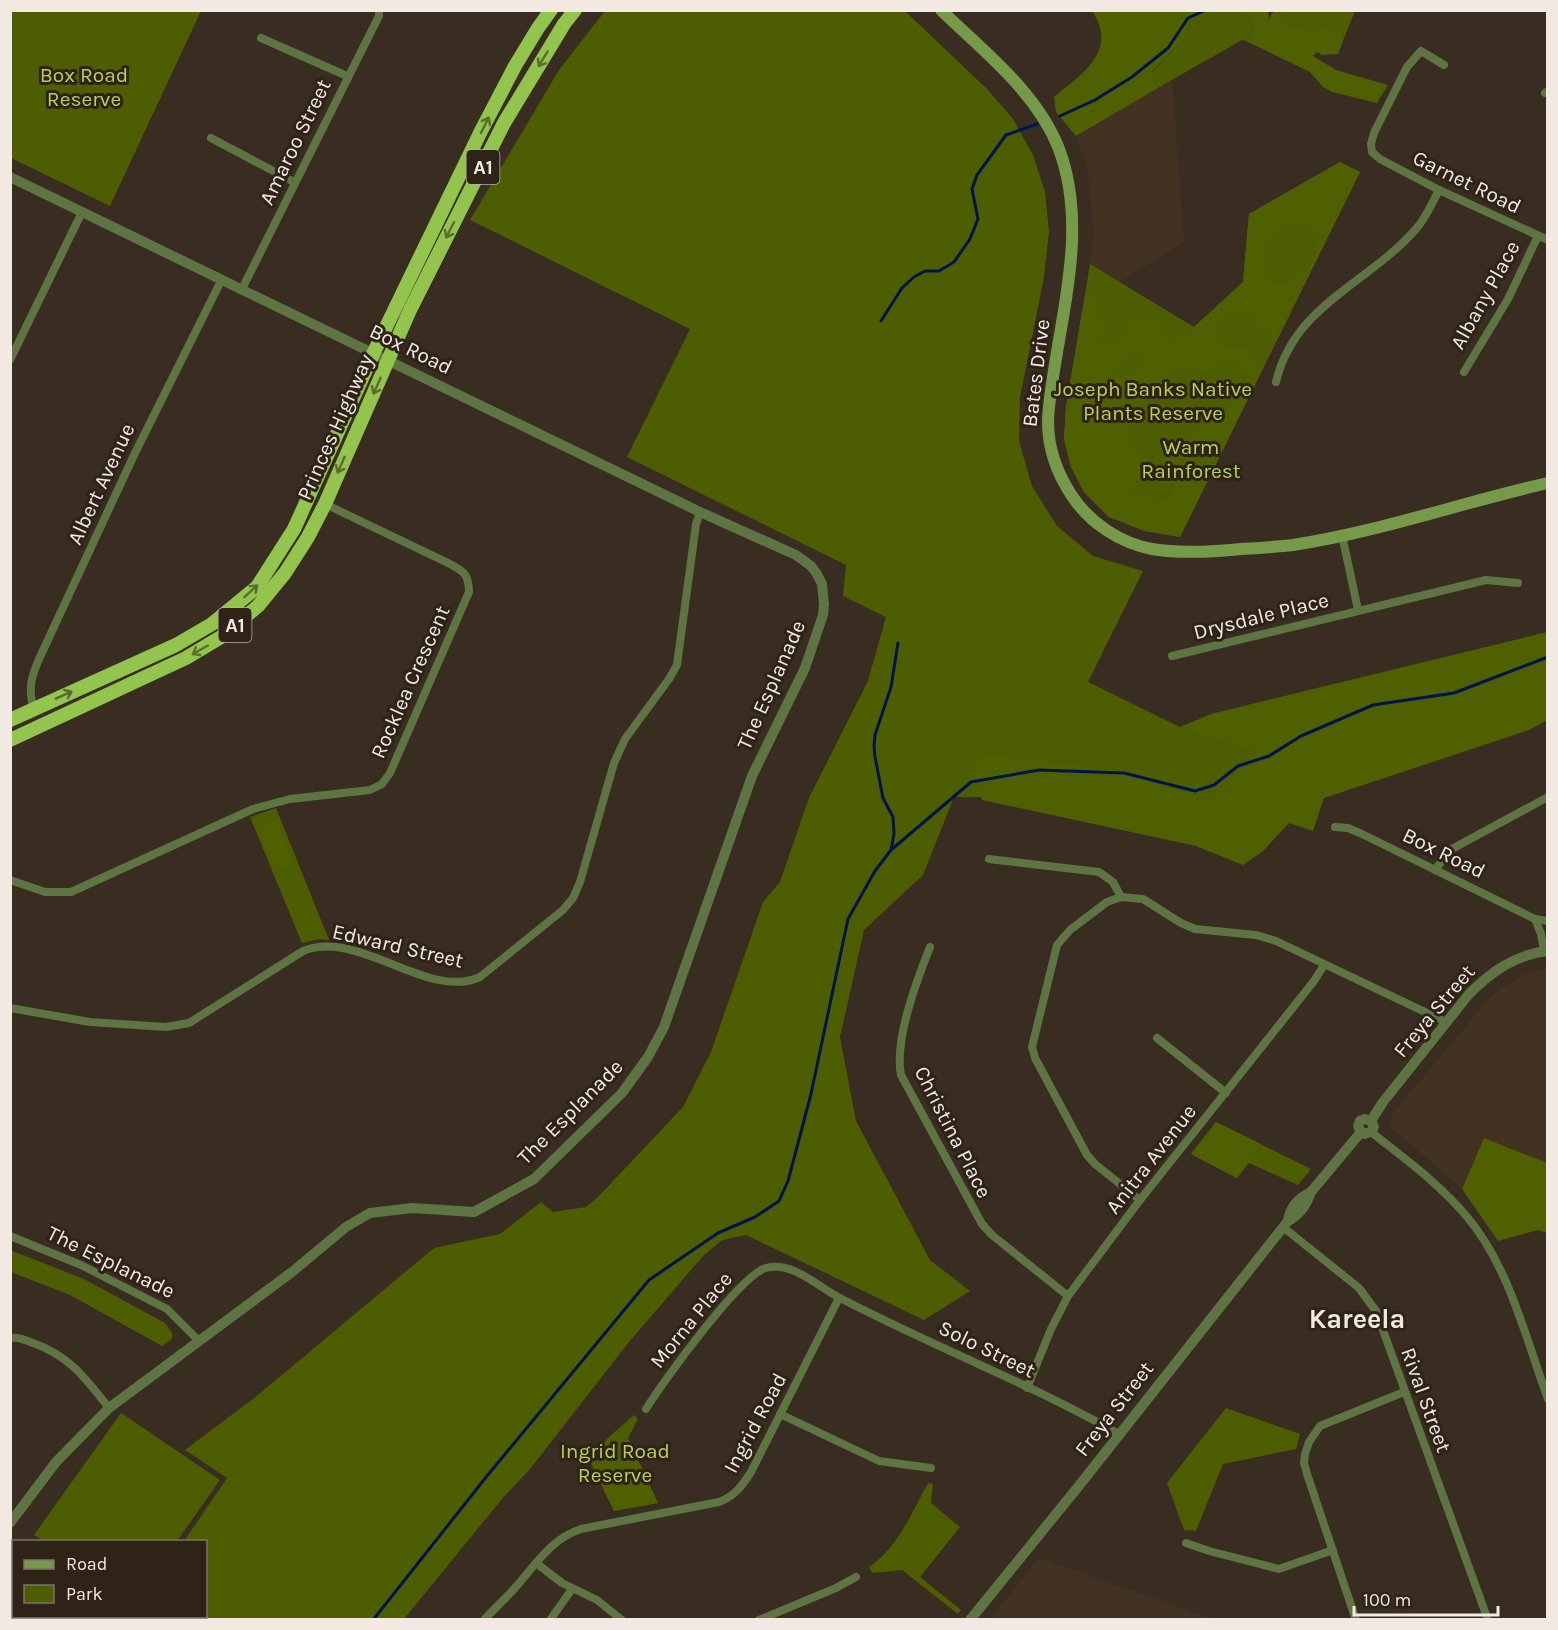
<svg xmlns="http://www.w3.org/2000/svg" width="1558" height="1630" font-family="Karla,sans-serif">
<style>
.built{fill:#433221}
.green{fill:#4d5d02}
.forest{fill:#4f6002;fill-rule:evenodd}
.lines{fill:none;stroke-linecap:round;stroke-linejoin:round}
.stream{stroke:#00144d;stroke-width:3}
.minor{stroke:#5e7443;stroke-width:8}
.tertiary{stroke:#5e7443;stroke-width:10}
.secondary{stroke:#779a4a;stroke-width:12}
.trunk{stroke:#93c44e;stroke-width:14}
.oneway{stroke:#5c6b30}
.labels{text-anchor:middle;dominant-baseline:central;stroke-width:6;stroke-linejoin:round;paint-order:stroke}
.shield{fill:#2f2317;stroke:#b8aea5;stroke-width:1.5}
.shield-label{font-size:20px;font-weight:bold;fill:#f2eae2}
.park-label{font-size:21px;fill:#b5cf62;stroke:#2f2317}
.street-label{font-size:21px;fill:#f2eae2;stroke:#2f2317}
.district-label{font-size:27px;font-weight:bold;fill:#f2eae2;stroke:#2f2317}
</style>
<rect width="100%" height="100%" fill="#392d21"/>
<g class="built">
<path d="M1172 80 1184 242 1119 282 1090 264 1094 231 1088 171 1076 136Z"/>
<path d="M1547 969V1163L1484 1138 1462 1189 1392 1128 1390 1120 1392 1114 1493 994 1524 975Z"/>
<path d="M1039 1558 1207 1617 1216 1619H990Z"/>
</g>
<g class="green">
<path d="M1220 10 1245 11 1253 20 1252 33 1246 41 1242 40 1163 85 1151 73 1185 38 1190 23 1203 12Z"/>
<path d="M10 11H201L110 206 11 158Z"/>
<path d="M605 11H905L987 89 1013 119 1033 155 1045 192 1049 231 1044 277 1020 397 1019 441 1032 486 1057 526 1093 556 1143 571 1088 682 1180 727 1334 753 1268 845 1132 797H954L923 875 864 930 840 1037 856 1121 930 1260 970 1291 924 1320 746 1235 722 1240 703 1256 629 1342 530 1469 502 1499 404 1619 11 1620V1587L13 1574 14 1616H206V1542L184 1541 227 1478 185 1450 253 1399 434 1248 500 1234 541 1202 553 1212 586 1207 597 1198 683 1107 711 1052 763 902 780 882 809 798 868 681 886 617 843 596 846 565 627 457 690 329 470 220 559 70Z"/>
<path d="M1278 11H1355L1342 43 1341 24 1310 30 1296 25 1287 26Z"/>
<path d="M1340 162 1360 172 1180 537 1145 531 1109 517 1084 492 1071 467 1064 439 1066 407 1090 264 1194 327 1243 282 1249 214Z"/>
<path d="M276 808 329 940 319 939 302 943 250 817Z"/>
<path d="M1216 1122 1311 1169 1298 1185 1249 1163 1237 1178 1191 1154Z"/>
<path d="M10 1250 84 1279 165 1323 172 1333V1339L162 1346 70 1295 11 1272Z"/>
<path d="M1226 1408 1300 1434 1296 1449 1223 1464 1196 1531 1184 1530 1167 1483Z"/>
<path d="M121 1413 220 1480 177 1541H44L34 1535Z"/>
<path d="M634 1415 638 1419 628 1438 658 1503 614 1511 589 1459 609 1437Z"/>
<path d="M928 1483 933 1484 931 1503 960 1527 920 1577 961 1610 958 1614 902 1570 872 1573 869 1567C897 1549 912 1512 928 1483Z"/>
</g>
<g class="forest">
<path d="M1092 11H1220L1203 12 1190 23 1185 38 1151 72 1163 85 1076 136 1056 112 1054 97C1082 74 1119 51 1092 11Z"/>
<path d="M1245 11H1268L1269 19 1272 13 1278 11 1287 26 1296 25 1310 30 1342 23V43L1338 54 1322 55 1317 52 1313 56 1336 70 1388 85 1377 103 1332 92 1323 87 1310 72 1246 41 1252 33 1253 20Z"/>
<path d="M1340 162 1360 172 1277 340 1267 336 1270 331 1264 328 1262 331 1254 327V319L1245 312H1234C1223 322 1203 338 1229 347 1239 350 1242 346 1252 352L1250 356 1265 364 1180 537 1145 531 1109 517 1084 492 1071 467 1064 439 1066 407 1085 295 1117 300 1115 304 1107 303 1098 309 1099 314 1106 327 1104 334 1098 341 1102 340 1113 343 1122 333 1124 322 1132 317 1145 323 1150 318 1155 316 1159 321 1160 332 1169 339C1179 334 1187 338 1195 329L1194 327 1243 282 1249 214ZM1299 223 1310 228 1317 240C1313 261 1301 277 1280 284 1277 283 1273 283 1270 281 1256 271 1271 230 1284 225 1288 223 1294 223 1299 223ZM1129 353 1139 354 1145 362 1119 379 1118 372ZM1221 359H1230L1247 374C1247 404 1209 420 1187 435 1178 434 1171 440 1163 440L1165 447 1161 458 1175 480C1173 488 1173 496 1164 499L1133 493 1139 478 1151 477 1153 471C1148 457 1135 453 1128 440L1129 432 1137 423 1129 422 1125 417C1126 405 1130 399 1143 403L1150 393 1159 388 1174 372 1187 367C1208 375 1206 373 1221 359Z"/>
<path d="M1547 632V720L1529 730 1324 798 1313 831 1289 823 1263 851 1243 865 1196 846 982 800 975 753 1130 772 1212 802 1258 752 1180 727 1211 714Z"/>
<path d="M270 821C274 822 276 822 278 825 282 830 292 858 290 863 288 868 286 867 282 868 268 861 264 844 259 830L263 823Z"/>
<path d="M1216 1122 1261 1144 1237 1178 1191 1154Z"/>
<path d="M1484 1138 1547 1163V1233L1538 1230 1498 1241 1462 1189Z"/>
<path d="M636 1456 658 1503 614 1511 593 1467C602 1465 606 1458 615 1457L621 1461Z"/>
</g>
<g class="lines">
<g class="stream">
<path d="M1060 116 1095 100 1132 77 1168 48 1188 18 1206 10"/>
<path d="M881 321 902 288 914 277 925 271H939L954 262 970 239 978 219 972 189 977 175 1006 135 1037 124"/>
<path d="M891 850 894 834 893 817 883 798 875 757 874 746 875 735 891 687 898 643"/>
<path d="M373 1620 487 1476 649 1280 718 1233 755 1217 779 1201 788 1181 811 1094 848 919 875 871 891 850 971 782 1039 770 1124 773 1195 791 1214 785 1238 766 1269 756 1301 736 1373 705 1454 693 1548 657"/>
</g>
<g class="minor">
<path d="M261 38 347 76"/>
<path d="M1444 65 1421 51 1407 67 1374 133 1371 144 1372 152 1380 159 1439 190 1548 240"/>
<path d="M1545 93 1548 91"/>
<path d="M211 138 294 182"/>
<path d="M242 289 379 16V10"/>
<path d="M10 360 82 212"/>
<path d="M1464 372 1508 299 1538 236"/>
<path d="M1276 382C1294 305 1368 284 1416 229 1426 218 1432 203 1439 190"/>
<path d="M1342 535 1358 610"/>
<path d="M1172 656 1486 580 1518 583"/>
<path d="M33 709C29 688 30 680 39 659L135 453 222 279"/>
<path d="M1335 827 1348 828 1362 834 1535 919 1548 921"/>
<path d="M989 859 1099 872 1113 882 1121 897"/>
<path d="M1435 870 1450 850 1548 797"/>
<path d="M10 880 45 892H71L253 809 290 799 370 790 382 784 390 773 469 592C469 573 462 570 446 562L325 504"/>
<path d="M1535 919 1541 934 1544 951"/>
<path d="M930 947C917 980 894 1040 901 1075L982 1224 992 1235 1068 1296"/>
<path d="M10 1008 90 1022 166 1027 189 1023 303 951C358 928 428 1001 480 977L563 910 573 898 580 882 614 763 625 739 669 679 677 665 696 524 700 512"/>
<path d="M1157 1038 1226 1093"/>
<path d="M1371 1132C1405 1159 1440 1184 1468 1218 1509 1267 1526 1339 1548 1399"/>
<path d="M1140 1200 1095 1164 1087 1155 1035 1058 1032 1047 1057 945 1070 930 1107 902 1121 897 1143 899 1181 923 1195 929 1256 935 1276 941 1446 1022"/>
<path d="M1283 1227 1359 1288 1376 1311 1488 1620"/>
<path d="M10 1236 81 1265 167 1309 199 1341"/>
<path d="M10 1338C19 1337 26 1340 33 1343 70 1356 86 1379 109 1408"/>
<path d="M1027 1388 1051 1329 1068 1296 1140 1200 1314 981 1324 965"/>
<path d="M646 1409C662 1383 740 1275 766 1268 793 1261 818 1287 840 1298 932 1346 1029 1383 1119 1434"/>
<path d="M780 1414 879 1461 931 1468"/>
<path d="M1186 1543 1209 1551 1279 1569 1333 1550"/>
<path d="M536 1563 562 1583 597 1600 622 1620"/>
<path d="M484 1620C494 1609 505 1599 514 1589 535 1566 550 1539 581 1529L719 1502C735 1496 742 1486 751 1472L839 1298"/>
<path d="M550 1620 572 1589"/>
<path d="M759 1620 836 1588 856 1577"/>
<path d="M1356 1620 1307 1474 1304 1463 1305 1454 1309 1442 1320 1426 1404 1392"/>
</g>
<g class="tertiary">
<path d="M10 177 700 512 796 555 811 566 817 574 822 584 824 604 823 615 805 668 752 776 664 1027 648 1057 622 1093 534 1179 474 1212 412 1208 370 1213 346 1227 292 1272 109 1408 56 1462 10 1523"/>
<path d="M1371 1121 1383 1102 1469 994C1491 972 1516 954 1548 951"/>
<path d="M1361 1132 1365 1134 1372 1131 1374 1127 1371 1121"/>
<path d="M1361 1132 1358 1126 1360 1121 1365 1119 1371 1121"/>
<path d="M1288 1221C1290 1207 1298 1198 1311 1192"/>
<path d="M970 1620 1078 1487 1288 1221C1300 1215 1307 1204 1311 1192L1361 1132"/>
</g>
<path class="secondary" d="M941 10C983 51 1037 92 1059 149 1090 232 1058 321 1049 407 1045 439 1054 469 1072 496 1090 523 1120 543 1152 549 1182 554 1212 552 1241 549 1258 548 1276 547 1293 545 1379 532 1463 502 1548 483"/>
<g class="trunk">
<path d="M10 720 176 645 212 624 257 587 294 529 374 352 481 131 515 66 538 28 551 10"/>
<path d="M10 740 186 658 221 637 258 606 285 573 308 537 325 504 410 310 504 123 564 24 575 10"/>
</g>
</g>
<defs><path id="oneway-shaft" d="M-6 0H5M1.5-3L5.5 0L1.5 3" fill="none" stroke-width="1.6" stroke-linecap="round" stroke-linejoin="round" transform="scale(1.5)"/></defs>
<g class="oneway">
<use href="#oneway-shaft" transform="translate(543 59) rotate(121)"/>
<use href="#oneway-shaft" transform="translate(485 125) rotate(-63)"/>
<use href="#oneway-shaft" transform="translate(450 230) rotate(117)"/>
<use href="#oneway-shaft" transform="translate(377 386) rotate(114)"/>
<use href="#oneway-shaft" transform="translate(341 465) rotate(114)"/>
<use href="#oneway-shaft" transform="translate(251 591) rotate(-42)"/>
<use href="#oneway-shaft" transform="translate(200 650) rotate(150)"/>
<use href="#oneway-shaft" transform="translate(64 695) rotate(-24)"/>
</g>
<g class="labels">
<g class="shield">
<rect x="466.5" y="150" width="33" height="34" rx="4.5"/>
<rect x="218.5" y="608" width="33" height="34" rx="4.5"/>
</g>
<g class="shield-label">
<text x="483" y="167">A1</text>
<text x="235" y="625">A1</text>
</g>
<g class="park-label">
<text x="84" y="75">Box Road<tspan x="84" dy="24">Reserve</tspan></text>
<text x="1153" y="389">Joseph Banks Native<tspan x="1153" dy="24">Plants Reserve</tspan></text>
<text x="1191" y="447">Warm<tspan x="1191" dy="24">Rainforest</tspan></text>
<text x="615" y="1451">Ingrid Road<tspan x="615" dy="24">Reserve</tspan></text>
</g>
<g class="street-label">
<text transform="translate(295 142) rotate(-64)">Amaroo Street</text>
<text transform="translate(1467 182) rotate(26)">Garnet Road</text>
<text transform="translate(1485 295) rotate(-61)">Albany Place</text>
<text transform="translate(411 349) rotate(26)">Box Road</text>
<text transform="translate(1036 373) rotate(-83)">Bates Drive</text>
<text transform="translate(335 427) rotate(-66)">Princes Highway</text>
<text transform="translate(101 484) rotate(-65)">Albert Avenue</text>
<text transform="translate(1261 616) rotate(-14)">Drysdale Place</text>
<text transform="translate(410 682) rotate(-66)">Rocklea Crescent</text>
<text transform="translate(771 685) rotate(-66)">The Esplanade</text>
<text transform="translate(1444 853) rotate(26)">Box Road</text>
<text transform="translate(398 946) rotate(13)">Edward Street</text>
<text transform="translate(1434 1011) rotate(-50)">Freya Street</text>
<text transform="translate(570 1112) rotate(-45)">The Esplanade</text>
<text transform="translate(953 1132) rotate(63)">Christina Place</text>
<text transform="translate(1151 1159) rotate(-52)">Anitra Avenue</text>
<text transform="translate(111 1262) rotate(26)">The Esplanade</text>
<text transform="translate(691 1320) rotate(-51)">Morna Place</text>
<text transform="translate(987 1349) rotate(26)">Solo Street</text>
<text transform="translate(1426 1400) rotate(70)">Rival Street</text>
<text transform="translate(1114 1409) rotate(-52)">Freya Street</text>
<text transform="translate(755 1423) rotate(-62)">Ingrid Road</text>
</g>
<g class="district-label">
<text x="1357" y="1319">Kareela</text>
</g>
</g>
<rect width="1558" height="1630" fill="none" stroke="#f2eae2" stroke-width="24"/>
<rect x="12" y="1540" width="195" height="78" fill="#2f2317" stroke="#7d7368" stroke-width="1.5"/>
<rect x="24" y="1560" width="30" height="9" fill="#779a4a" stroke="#7d7368" stroke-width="1.5"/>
<text x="66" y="1570" font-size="18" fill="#f2eae2">Road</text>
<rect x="24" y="1585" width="30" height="18" fill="#4d5d02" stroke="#7d7368" stroke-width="1.5"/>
<text x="66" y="1600" font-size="18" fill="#f2eae2">Park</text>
<path d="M1354 1606v9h144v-9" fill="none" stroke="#f2eae2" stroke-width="3"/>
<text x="1363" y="1606" font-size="18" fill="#f2eae2" stroke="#2f2317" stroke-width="4.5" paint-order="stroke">100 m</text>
</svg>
